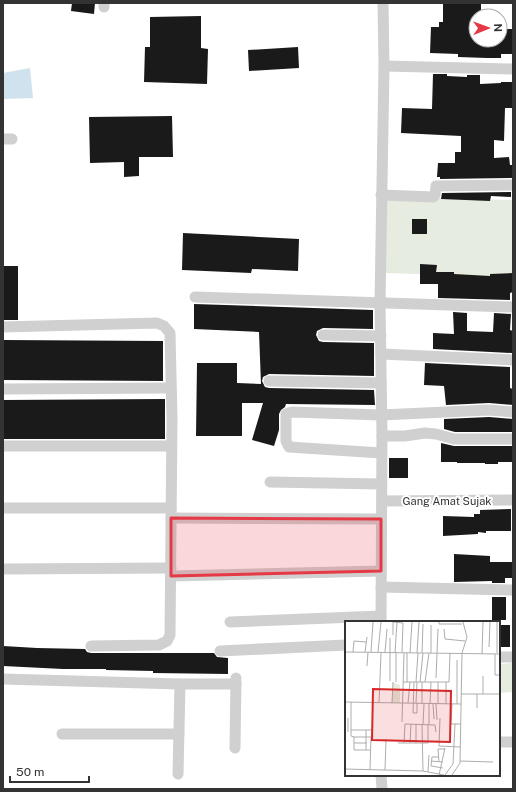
<svg xmlns="http://www.w3.org/2000/svg" width="516" height="792" font-family="'Public Sans',sans-serif">
<style>
.green{fill:#e6ecdf}
.water{fill:#cfe2ee}
.building{fill:#1a1a1a}
.lines{fill:none;stroke-linecap:round;stroke-linejoin:round}
.minor{stroke:#d0d0d0;stroke-width:11}
.marked{fill:#e63946;fill-opacity:0.2;stroke:#e63946;stroke-width:3;stroke-linejoin:round}
.labels{text-anchor:middle;dominant-baseline:central;stroke-width:4;stroke-linejoin:round;paint-order:stroke}
.street-label{font-size:11px;fill:#333;stroke:#fff}
.inset-road{fill:none;stroke:#adadad;stroke-width:1}
.view{fill:#d62828;fill-opacity:0.15;stroke:#d62828;stroke-width:2}
.inset-edge{fill:none;stroke:#333;stroke-width:2}
</style>
<rect width="100%" height="100%" fill="#fff"/>
<g class="green">
<path d="M387 197 513 200V277L385 273Z"/>
<path d="M513 663V692L499 693V664Z"/>
</g>
<path class="water" d="M30 68 33 98 3 99V73Z"/>
<g class="building">
<path d="M72 3H95L94 14 71 11Z"/>
<path d="M443 3H481V15H476V40H500V29H513V54H501V58H487L458 57V54L430 53 431 27H439V22H443Z"/>
<path d="M201 16V48L208 49 207 84 144 82 145 47H150V17Z"/>
<path d="M298 47 299 68 249 71 248 50Z"/>
<path d="M433 74H447V76L467 77V75H480V84L501 83V82H513V108H505L504 141 494 140V158L509 157 510 165H513V178L440 179V177H437L438 163H455V152H461V136L401 133 402 108 432 109Z"/>
<path d="M172 116 173 157H139V176L124 177V162L90 163 89 117Z"/>
<path d="M511 192V197L491 196 490 201 441 199 442 193Z"/>
<rect x="412" y="219" width="15" height="15"/>
<path d="M183 233 299 239 298 271 252 269 251 273 182 270Z"/>
<path d="M420 264 437 265 436 272H454V274L490 276V274L513 273V292L510 293V300L438 298V284H420Z"/>
<rect x="3" y="266" width="15" height="54"/>
<path d="M194 304 373 310V329L323 328 317 331 316 335 319 341 323 342 374 343V376L269 374 263 377 262 381 265 387 269 388 374 390 375 405 286 404 285 407 281 410 279 414V430L274 446 252 440 263 403H242V436H196L197 363H237V383L261 384 259 332 194 329Z"/>
<path d="M453 312 467 313V331L493 332 494 313 511 314 510 330 513 331 512 353 433 349V333L454 334Z"/>
<path d="M3 340 163 341V381L3 380Z"/>
<path d="M425 363 510 367V388L513 389V405L489 403 446 405 444 386 424 385Z"/>
<path d="M165 399V439H3V400Z"/>
<path d="M489 417 513 419V432H455L444 429V419Z"/>
<path d="M441 443 454 446H513V462H498V464H485V463H457V462H441Z"/>
<rect x="389" y="458" width="19" height="20"/>
<path d="M511 509V531H486V533L478 532V534L443 536V516L474 517V514H480V510Z"/>
<path d="M454 554 490 556V562H513V578H505V583H492V581L454 582Z"/>
<rect x="492" y="597" width="14" height="23"/>
<rect x="499" y="625" width="11" height="22"/>
<path d="M3 646 37 648 85 649 87 652 91 653H214L217 657 228 658V674L153 673V671L106 670V669H63L3 666Z"/>
</g>
<g class="lines">
<g class="minor">
<path d="M104 3V7"/>
<path d="M384 66 513 69"/>
<path d="M3 139H12"/>
<path d="M381 195 433 197 435 195 436 186 513 185"/>
<path d="M195 297 513 307"/>
<path d="M3 327 157 323 164 326 170 333 172 419 170 635 167 641 159 645 91 646"/>
<path d="M323 335 381 336"/>
<path d="M381 354 513 360"/>
<path d="M269 381 381 383"/>
<path d="M3 389 170 388"/>
<path d="M382 436H405L425 433 436 434 454 439H513"/>
<path d="M3 446H171"/>
<path d="M381 453 289 447 286 441V414L292 412 381 415 489 410 513 412"/>
<path d="M270 482 381 484"/>
<path d="M382 501 513 500"/>
<path d="M3 508H171"/>
<path d="M171 518 381 519"/>
<path d="M3 569 171 568"/>
<path d="M171 576 381 571"/>
<path d="M381 587 513 590"/>
<path d="M230 622 381 616"/>
<path d="M381 622 382 436 380 303 384 66 383 3"/>
<path d="M220 651 346 645"/>
<path d="M499 657H513"/>
<path d="M3 679 180 684H236"/>
<path d="M62 734H179"/>
<path d="M499 742H513"/>
<path d="M235 748 236 678"/>
<path d="M178 774 180 684"/>
<path d="M381 775 382 789"/>
</g>
</g>
<path class="marked" d="M171 518 381 519V571L171 576Z"/>
<g class="labels">
<g class="street-label">
<text x="447" y="501">Gang Amat Sujak</text>
</g>
</g>
<g transform="translate(345 621)">
<rect width="155" height="155" fill="#fff"/>
<path d="M48 61 55 64V82L47 81Z" fill="#e6ecdf"/>
<path class="inset-road" d="M48 1 58 2 57 32M94 1V3H117M152 1V32M86 4V32M99 8 100 18 120 20M48 14V1M144 26 145 1M0 31 155 33M8 31 9 20 21 21M20 31 22 16M26 31 28 1M33 31 36 1M40 31 42 8M50 32 52 1M62 32V61M65 32 67 1M72 32 74 1M77 32 78 3M137 33 138 1M150 33V54H155M22 45 23 31M138 55V73M91 57 93 8M45 60V17M51 61V31M58 61H104L105 32M69 61 68 92H72V82M71 61 73 32M75 61 78 32M80 61 84 32M93 61V83M101 61V83M116 73H155M132 73V87M0 81 116 83M0 81V94M6 81V115L9 116V129H25M34 82 36 32M47 82 48 61M63 82 65 61M71 82 72 61M77 83V61M84 83V103M85 83 86 61M88 83 89 98M91 83 92 99M107 83 106 103H116M112 83V39M3 97V111M95 97 94 125 115 126M57 101 59 32M77 103 78 150M78 103 79 83M6 109H28M9 116H26L25 149M9 122H22M53 122H83V103M59 122 60 103 90 104 91 111M65 122 66 103M71 122V103M21 129V109M94 136H87L86 145 98 147M86 140 98 141M115 140 148 141M94 141 93 128H100M0 148 78 150 99 154M40 149 41 118M83 151 84 134M94 154 100 127M100 154 108 143 110 103M107 154 115 142 117 32 122 16 118 1"/>
<path class="view" d="M28 68 106 70 105 121 27 119Z"/>
<rect width="155" height="155" class="inset-edge"/>
</g>
<rect width="516" height="792" fill="none" stroke="#333333" stroke-width="8"/>
<g transform="translate(488 28) rotate(89)"><circle r="19" fill="#ffffff" stroke="#adadad"/>
<path d="M0-3L7 15L0 10L-7 15Z" fill="#e63946"/>
<text y="-6" font-size="11" font-weight="bold" text-anchor="middle" fill="#333333">N</text>
</g>
<path d="M10 776v6h79v-6" fill="none" stroke="#333333" stroke-width="2"/>
<text x="16" y="776" font-size="12" fill="#333333" stroke="#ffffff" stroke-width="3" paint-order="stroke">50 m</text>
</svg>
